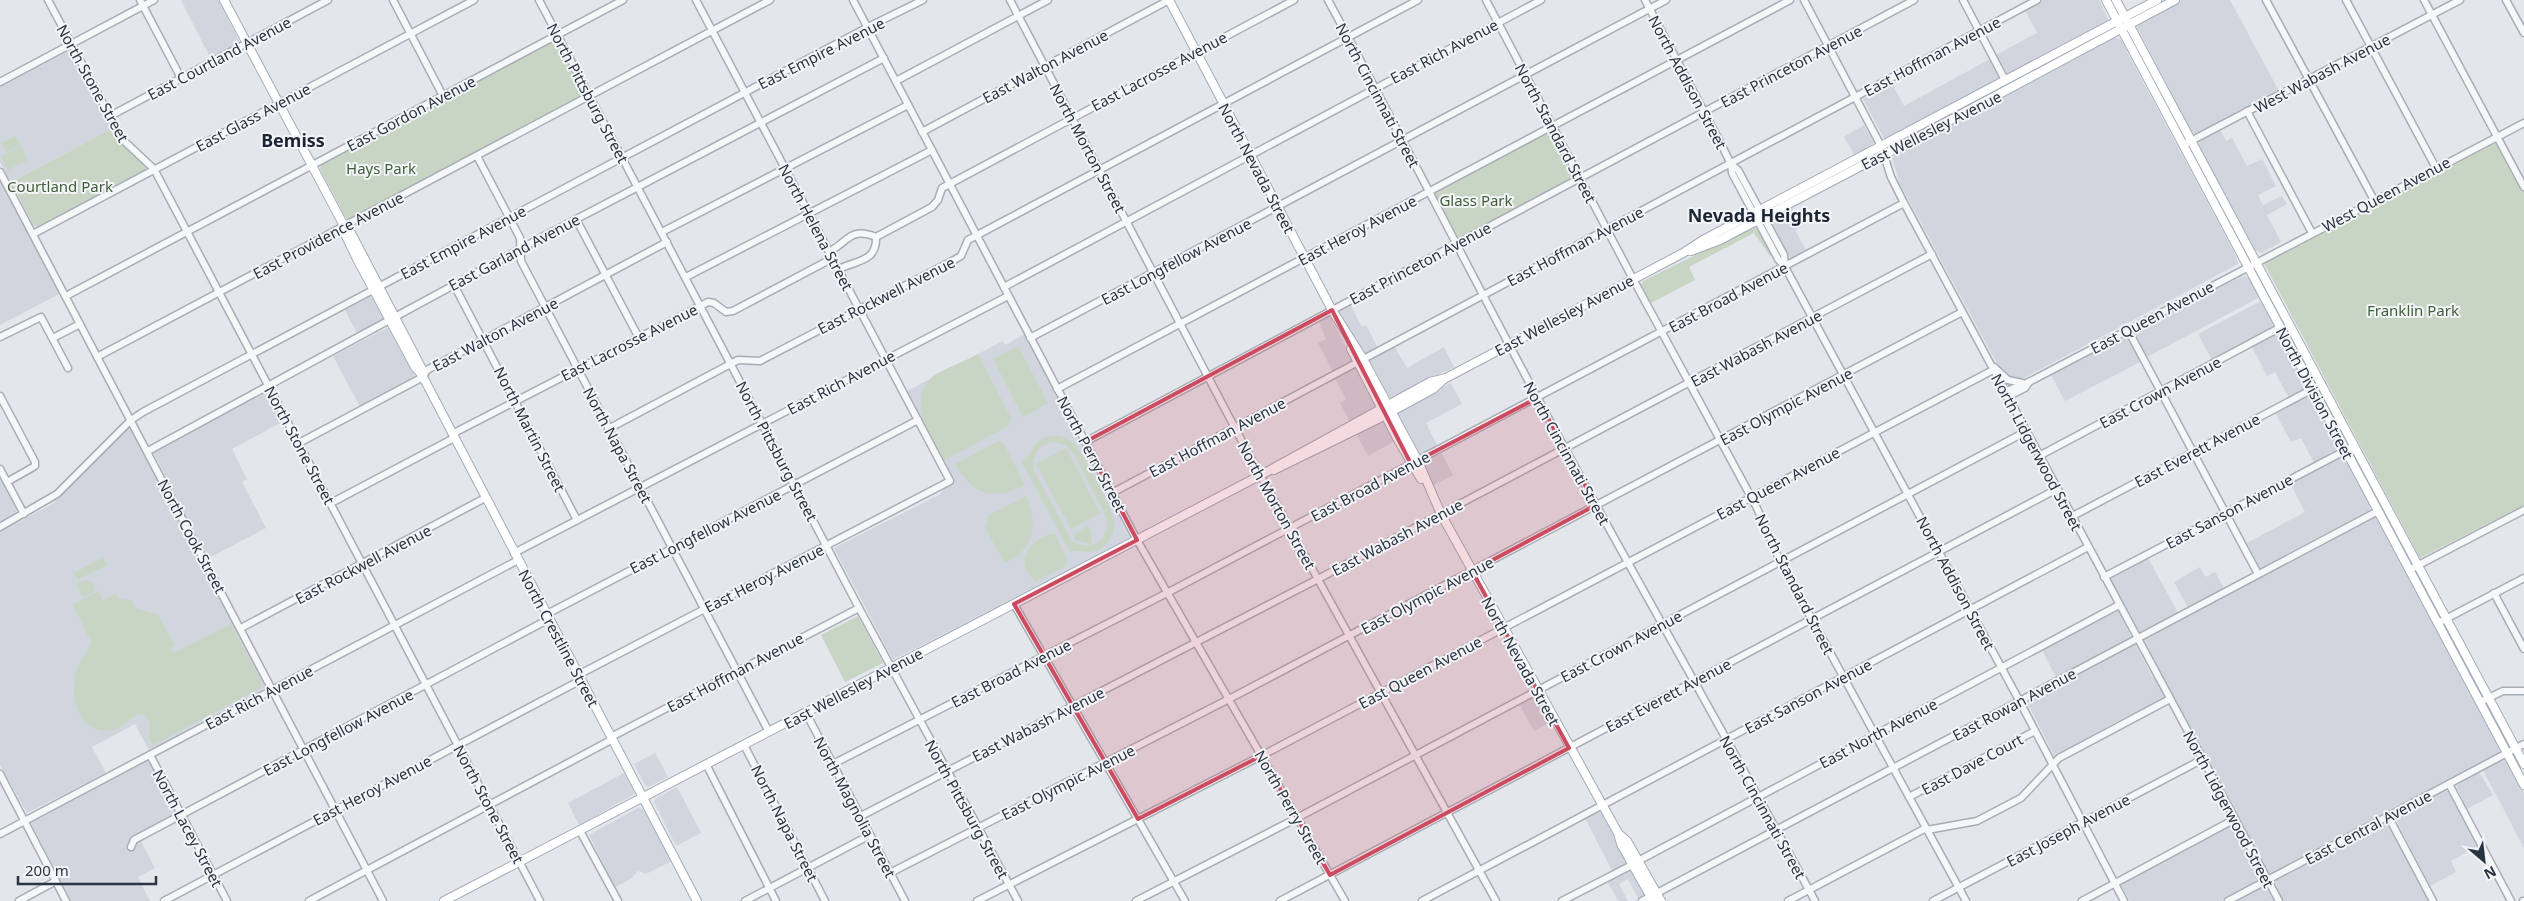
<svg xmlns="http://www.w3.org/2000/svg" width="2524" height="901" font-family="'Noto Sans',sans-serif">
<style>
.built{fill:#d1d5dd}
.green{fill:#c9d5c4;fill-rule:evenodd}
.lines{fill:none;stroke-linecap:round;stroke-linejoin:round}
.minor-casing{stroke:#a8adb5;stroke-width:9}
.major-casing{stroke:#a3abb7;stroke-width:10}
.minor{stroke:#f6f7f9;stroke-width:6}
.major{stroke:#fff;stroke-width:8}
.marked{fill:#cd4b60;fill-opacity:0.2;stroke:#cd4b60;stroke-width:4;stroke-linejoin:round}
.labels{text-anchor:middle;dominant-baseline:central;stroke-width:4;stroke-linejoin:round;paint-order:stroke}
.street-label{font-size:15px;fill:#2b3443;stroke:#f3f5f8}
.park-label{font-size:15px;fill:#405f38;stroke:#f3f5f8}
.quarter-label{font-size:18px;font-weight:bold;fill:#1d2534;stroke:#f3f5f8}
</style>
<rect width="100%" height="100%" fill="#e3e6eb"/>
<g class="built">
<path d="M181 0H219L240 43 211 59Z"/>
<path d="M2044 0H2099L2109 21 2008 75 1996 55 2037 33 2025 10Z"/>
<path d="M2179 0H2230L2279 91 2195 135 2191 131 2137 27 2140 21Z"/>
<path d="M2115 37 2124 41 2127 52 2236 256 2238 264 2024 378 2011 380 2001 371 1900 184 1892 158 1894 155Z"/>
<path d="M71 50 98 105 102 108 113 128 10 182 0 162V87Z"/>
<path d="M1990 59 2000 77 1999 80 1885 140 1863 99 1892 84 1904 106Z"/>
<path d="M1864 125 1874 143 1855 156 1844 137Z"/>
<path d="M2220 129 2226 141 2232 138 2247 166 2262 159 2276 186 2258 195 2263 205 2282 196 2287 204 2267 215 2281 242 2261 253 2255 250 2198 145 2200 139Z"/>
<path d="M0 177 61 293 0 325Z"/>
<path d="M1791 205 1802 226 1795 230 1807 252 1791 259 1769 221 1770 217Z"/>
<path d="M2244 276 2251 279 2260 297 2147 357 2135 336 2138 329 2208 292Z"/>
<path d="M370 297 375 298 385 319 358 335 345 310Z"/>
<path d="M2261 301 2274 324 2273 328 2212 360 2198 334Z"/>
<path d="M1350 304 1362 327 1366 325 1378 348 1366 354 1362 353 1340 313 1341 309Z"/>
<path d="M1327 316 1331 318 1352 359 1351 362 1333 372 1318 343 1326 339 1319 321Z"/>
<path d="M389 327 414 373V377L360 407 333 356Z"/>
<path d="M1025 334 1131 537 893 660 834 548 939 495 951 482V476L907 391 1003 341 1005 345Z"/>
<path d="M2275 334 2281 336 2307 384 2306 389 2289 398 2275 372 2267 376 2252 347Z"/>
<path d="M2125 337 2131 340 2140 362 2065 401 2051 375Z"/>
<path d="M1394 346 1407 368 1444 347 1454 367 1388 399 1368 361Z"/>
<path d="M1355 368 1358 370 1376 405 1350 422 1340 403 1346 399 1335 378Z"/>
<path d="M1451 383 1462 404 1426 423 1438 447 1419 456 1396 413Z"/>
<path d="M268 389 284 421 232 449 247 479 242 482 266 528 207 559 153 451Z"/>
<path d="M2308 395 2313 396 2340 447 2314 463 2301 438 2291 442 2275 412Z"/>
<path d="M1382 420 1395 441 1368 456 1356 433Z"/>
<path d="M129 428 133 429 215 588 219 591 266 687 149 750 135 724 92 747 106 773 27 813 0 765V532L54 503 125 429Z"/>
<path d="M1441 452 1453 475 1432 486 1422 464Z"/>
<path d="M2341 456 2345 457 2371 505 2369 511 2260 568 2247 543 2305 512 2290 483Z"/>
<path d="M0 475 18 508 15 514 0 522Z"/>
<path d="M2375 517 2379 520 2499 745 2500 752 2221 901H2130L2121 885 2123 882 2240 820 2144 640Z"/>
<path d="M2148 558 2178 613 2140 632 2110 579Z"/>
<path d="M2200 567 2206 577 2215 572 2224 588 2188 607 2174 582Z"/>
<path d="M2116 611 2120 612 2131 637 2056 677 2042 650Z"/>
<path d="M2135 644 2152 676 2157 681 2165 696 2164 699 2112 724 2057 756 2054 755 2027 702Z"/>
<path d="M1533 697 1538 698 1551 722 1534 731 1519 704Z"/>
<path d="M655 753 668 777 648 787 645 785 634 764Z"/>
<path d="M149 760 177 812 137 834 155 868 138 877 150 901H71L31 823Z"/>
<path d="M2501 760 2508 762 2524 793V848L2483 770Z"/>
<path d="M2479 772 2493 795 2467 809 2456 785Z"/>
<path d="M624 773 634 792 633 795 579 825 568 803Z"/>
<path d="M677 787 701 833 676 846 654 802 656 798Z"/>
<path d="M2444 790 2449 792 2478 846 2451 861 2456 872 2430 886 2395 818Z"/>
<path d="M638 808 643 809 672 861 646 874 638 871 632 878 615 887 589 835Z"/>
<path d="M1597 812 1602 813 1627 860 1626 864 1612 871 1585 818Z"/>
<path d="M2385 822 2389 823 2430 901H2283L2275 881Z"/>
<path d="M1631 870 1645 894 1638 898 1628 879 1619 884 1628 901H1618L1607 881Z"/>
<path d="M2265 886 2274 901H2237L2263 887Z"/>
</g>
<g class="green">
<path d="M554 40 557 42 584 92V96L350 220 346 218 320 169 322 164Z"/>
<path d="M113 128 121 143 147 165 145 172 40 227 34 226 11 182Z"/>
<path d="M1551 131 1575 176 1574 178 1460 238 1457 237 1434 195 1435 192Z"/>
<path d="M15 136 21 145 6 152 1 143Z"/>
<path d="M2493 143H2498L2524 192V505L2420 558 2265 265 2267 261Z"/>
<path d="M21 146 28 160 8 170 1 156Z"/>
<path d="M1752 227 1758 229 1772 255 1770 256 1754 233 1689 267 1695 280 1651 303 1641 285 1643 281Z"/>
<path d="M1018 346 1048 403 1023 417 993 359Z"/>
<path d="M978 354 1011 418 1008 426 945 460C932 437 907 405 930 379 936 372 968 360 978 354Z"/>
<path d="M1059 436C1065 438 1071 440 1075 445 1084 456 1112 508 1114 521 1115 529 1113 536 1108 542 1094 560 1081 547 1070 552L1021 461C1037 452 1030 435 1059 436ZM1054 442 1065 445 1073 453 1106 516C1113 538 1091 554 1072 541L1033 469C1032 454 1040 444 1054 442Z"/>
<path d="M999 441 1003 442 1025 485C992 502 973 495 955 464Z"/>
<path d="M1066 448 1100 513 1071 529 1036 464Z"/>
<path d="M1026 496C1038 525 1035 549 1005 563L985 528 989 515Z"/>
<path d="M1088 525 1092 534 1091 544 1074 540V536Z"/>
<path d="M1051 534H1055L1067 560 1065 566 1035 582 1025 569C1023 550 1034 539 1051 534Z"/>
<path d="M103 557 107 565 78 580 74 573Z"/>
<path d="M86 579 95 585 93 592 83 597 76 585Z"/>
<path d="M98 591 103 600 116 593 119 599 131 600 136 608 158 615 175 646 171 648 173 653 231 624 261 681 260 688 153 745 149 737 150 722 143 714C131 714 125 728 113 730 78 735 68 696 77 670 80 660 88 652 91 642L73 605Z"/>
<path d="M858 616 883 663 845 682 821 635Z"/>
</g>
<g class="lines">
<defs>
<g id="minor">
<path d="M48 0 122 139 154 169 540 901"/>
<path d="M140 0 181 78"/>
<path d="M393 0 443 96"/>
<path d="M539 0 859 608 1018 901"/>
<path d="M853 0 1137 540 1345 901"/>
<path d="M1010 0 1247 451 1496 901"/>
<path d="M1328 0C1404 140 1475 283 1551 423 1638 583 1729 741 1815 901"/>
<path d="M1486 0 1633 279 1756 506 1780 561 1966 901"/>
<path d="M1645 0 1718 138 1731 164 1732 173 1778 259 1785 267 2020 702 2124 901"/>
<path d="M1804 0 1881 146 1891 177 1904 203 2279 901"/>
<path d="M1963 0 2005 80"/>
<path d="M2266 0 2374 200"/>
<path d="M2346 0 2436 168"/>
<path d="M2424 0 2524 187"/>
<path d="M2506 0 2524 33"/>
<path d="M896 81 1048 0"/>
<path d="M0 82 154 0"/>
<path d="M2247 111 2312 233"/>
<path d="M110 116 328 0"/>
<path d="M922 132 1169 0"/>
<path d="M2187 143 2460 0"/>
<path d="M477 156 520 238 521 261 769 732"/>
<path d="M1731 164 1738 170 1784 255 1785 265"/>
<path d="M0 172 383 901"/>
<path d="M576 219 639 338"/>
<path d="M662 232 908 105"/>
<path d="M33 234 474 0"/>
<path d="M829 252C849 241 850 227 876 237L932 207 938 200 942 188 1294 0"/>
<path d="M839 269C857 260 877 262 876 237"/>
<path d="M686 277 932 150"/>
<path d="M454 285 577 520"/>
<path d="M1004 287 1541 0"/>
<path d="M66 296 623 0"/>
<path d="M2128 330 2258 574"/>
<path d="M0 337 41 317 68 368"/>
<path d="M53 338 80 324"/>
<path d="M1030 338 1666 0"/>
<path d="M97 357 770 0"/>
<path d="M1994 367 2008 380 2022 383"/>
<path d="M1057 389 1790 0"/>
<path d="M2004 392 2029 382 2524 123"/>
<path d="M0 396 35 462V466L7 482"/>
<path d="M2007 397 2025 388 2029 382"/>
<path d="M608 429 738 360 760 361 954 260 961 256 968 240 1418 0"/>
<path d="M452 434 708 302 714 303 726 312 733 311 833 258"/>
<path d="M1085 442 1914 0"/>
<path d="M299 443 423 377 427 370 667 242"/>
<path d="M148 451 546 235 884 58"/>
<path d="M2039 456 2281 327"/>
<path d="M0 469 24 514"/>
<path d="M1112 493 2037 0"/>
<path d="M331 503 454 438"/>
<path d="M2071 517 2322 384"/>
<path d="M0 527 57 494 131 420 143 412 872 25 923 0"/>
<path d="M514 553 1008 296"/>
<path d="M2409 570 2524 510"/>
<path d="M2104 577 2354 446"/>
<path d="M2494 593 2524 649"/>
<path d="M1014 604 1185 901"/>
<path d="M547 614 918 420"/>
<path d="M2438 623 2524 578"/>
<path d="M241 628 485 498"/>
<path d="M578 675 950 481 696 0"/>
<path d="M2480 702 2503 691H2524"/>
<path d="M806 713 905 901"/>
<path d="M611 737 859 608"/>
<path d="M744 745 825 901"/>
<path d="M150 755 227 901"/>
<path d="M706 764 776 901"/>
<path d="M833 764 1167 593 1904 203"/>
<path d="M0 774 66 901"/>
<path d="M2449 784 2511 901"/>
<path d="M1909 797 2035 731"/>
<path d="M861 816 1318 579 1932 254"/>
<path d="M2388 816 2433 901"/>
<path d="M1927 830 1977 821 2021 798 2059 758 2170 699"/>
<path d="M580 831 618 901"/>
<path d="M0 834 518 560"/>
<path d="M131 847 134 840 549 619"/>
<path d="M1638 861 2119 605"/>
<path d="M890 873 1229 699 1962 312"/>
<path d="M19 901 56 881"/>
<path d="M164 901 581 680"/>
<path d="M309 901 613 739"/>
<path d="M745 901 870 835"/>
<path d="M977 901 1261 756 1993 370"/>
<path d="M1136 901 1297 818 2025 432"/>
<path d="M1280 901 2057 489"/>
<path d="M1422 901 2088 547"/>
<path d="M1562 901 1632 865"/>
<path d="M1642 901 2378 511"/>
<path d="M1788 901 1926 828"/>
<path d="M1933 901 2203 759"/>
<path d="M2082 901 2235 819"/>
<path d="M2228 901 2524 744"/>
<path d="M2523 901H2524"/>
</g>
<g id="major">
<path d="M224 0 342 222 345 234 357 259 415 367 422 375 697 901"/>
<path d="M1169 0 1332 310 1363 359 1418 461 1441 514 1618 833 1621 844 1653 901"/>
<path d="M2106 0 2524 785"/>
<path d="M2116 0 2524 764"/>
<path d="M344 226 350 231 422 369V374"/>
<path d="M1691 251 1720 240 1884 154 1900 147 2175 0"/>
<path d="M1351 349 1397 438 1421 479"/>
<path d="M1274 470 1376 420 1433 389 1444 379"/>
<path d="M1619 834 1627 841 1661 901"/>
<path d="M444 901 1261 475 1430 382 1446 378 1683 253 1703 240 2157 0"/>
</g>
</defs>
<use href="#minor" class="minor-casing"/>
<use href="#major" class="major-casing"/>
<use href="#minor" class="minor"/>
<use href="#major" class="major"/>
</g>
<path class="marked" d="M1332 310 1411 464 1537 398 1596 505 1472 571 1569 748 1330 875 1261 756 1138 819 1014 604 1137 540 1085 442Z"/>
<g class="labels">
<g class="street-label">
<text transform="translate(1444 51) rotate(-28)">East Rich Avenue</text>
<text transform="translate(821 53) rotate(-27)">East Empire Avenue</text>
<text transform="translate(1932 56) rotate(-28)">East Hoffman Avenue</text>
<text transform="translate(219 58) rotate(-28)">East Courtland Avenue</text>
<text transform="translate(1045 66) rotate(-28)">East Walton Avenue</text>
<text transform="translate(1791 66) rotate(-28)">East Princeton Avenue</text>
<text transform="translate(1159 71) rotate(-28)">East Lacrosse Avenue</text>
<text transform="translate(2322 73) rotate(-28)">West Wabash Avenue</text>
<text transform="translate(1688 82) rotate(62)">North Addison Street</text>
<text transform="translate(93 83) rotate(61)">North Stone Street</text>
<text transform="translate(588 93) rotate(62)">North Pittsburg Street</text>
<text transform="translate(1378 95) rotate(62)">North Cincinnati Street</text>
<text transform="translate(411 113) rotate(-28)">East Gordon Avenue</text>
<text transform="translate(253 117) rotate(-28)">East Glass Avenue</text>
<text transform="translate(1931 130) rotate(-27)">East Wellesley Avenue</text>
<text transform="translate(1556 133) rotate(62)">North Standard Street</text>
<text transform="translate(1088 148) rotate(62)">North Morton Street</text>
<text transform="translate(1257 168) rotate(62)">North Nevada Street</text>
<text transform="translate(2386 194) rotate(-28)">West Queen Avenue</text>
<text transform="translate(816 227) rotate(62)">North Helena Street</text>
<text transform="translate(1357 230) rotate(-28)">East Heroy Avenue</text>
<text transform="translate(328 235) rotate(-28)">East Providence Avenue</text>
<text transform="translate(463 242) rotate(-28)">East Empire Avenue</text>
<text transform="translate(1575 246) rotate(-28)">East Hoffman Avenue</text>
<text transform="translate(514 252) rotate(-28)">East Garland Avenue</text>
<text transform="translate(1176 261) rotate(-28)">East Longfellow Avenue</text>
<text transform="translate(1420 263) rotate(-28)">East Princeton Avenue</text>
<text transform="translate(886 295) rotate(-27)">East Rockwell Avenue</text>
<text transform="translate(1728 297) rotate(-28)">East Broad Avenue</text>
<text transform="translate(1564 315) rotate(-28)">East Wellesley Avenue</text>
<text transform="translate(2152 317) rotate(-28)">East Queen Avenue</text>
<text transform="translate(495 334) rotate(-28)">East Walton Avenue</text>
<text transform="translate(629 342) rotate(-27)">East Lacrosse Avenue</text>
<text transform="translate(1756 348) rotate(-28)">East Wabash Avenue</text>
<text transform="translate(841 382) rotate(-28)">East Rich Avenue</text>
<text transform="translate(2160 392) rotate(-28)">East Crown Avenue</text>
<text transform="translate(2315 393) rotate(62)">North Division Street</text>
<text transform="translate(1786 406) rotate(-28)">East Olympic Avenue</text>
<text transform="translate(530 429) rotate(63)">North Martin Street</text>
<text transform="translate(1217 437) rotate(-28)">East Hoffman Avenue</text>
<text transform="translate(300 445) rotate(62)">North Stone Street</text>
<text transform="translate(618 445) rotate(62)">North Napa Street</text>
<text transform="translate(2197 450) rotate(-28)">East Everett Avenue</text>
<text transform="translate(777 451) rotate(62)">North Pittsburg Street</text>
<text transform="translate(2037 452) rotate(62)">North Lidgerwood Street</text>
<text transform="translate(1567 453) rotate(61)">North Cincinnati Street</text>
<text transform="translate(1092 454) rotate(62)">North Perry Street</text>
<text transform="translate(1778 483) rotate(-28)">East Queen Avenue</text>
<text transform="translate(1370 486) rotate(-28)">East Broad Avenue</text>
<text transform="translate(1277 505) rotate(61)">North Morton Street</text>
<text transform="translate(2229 511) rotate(-28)">East Sanson Avenue</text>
<text transform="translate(705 531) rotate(-27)">East Longfellow Avenue</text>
<text transform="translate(192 536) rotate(62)">North Cook Street</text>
<text transform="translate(1397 537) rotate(-28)">East Wabash Avenue</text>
<text transform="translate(363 564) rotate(-28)">East Rockwell Avenue</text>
<text transform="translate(764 578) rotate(-27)">East Heroy Avenue</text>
<text transform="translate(1956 583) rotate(62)">North Addison Street</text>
<text transform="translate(1795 584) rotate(63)">North Standard Street</text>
<text transform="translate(1427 595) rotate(-28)">East Olympic Avenue</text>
<text transform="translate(559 638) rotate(62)">North Crestline Street</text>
<text transform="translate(1621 646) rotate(-28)">East Crown Avenue</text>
<text transform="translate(1521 661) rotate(61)">North Nevada Street</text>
<text transform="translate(735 672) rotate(-28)">East Hoffman Avenue</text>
<text transform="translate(1420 672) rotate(-28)">East Queen Avenue</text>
<text transform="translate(1011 673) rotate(-27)">East Broad Avenue</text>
<text transform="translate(853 688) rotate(-28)">East Wellesley Avenue</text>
<text transform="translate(1668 695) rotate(-28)">East Everett Avenue</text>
<text transform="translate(1808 696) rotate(-28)">East Sanson Avenue</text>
<text transform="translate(259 697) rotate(-28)">East Rich Avenue</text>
<text transform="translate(2014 704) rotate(-28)">East Rowan Avenue</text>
<text transform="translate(1038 724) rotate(-27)">East Wabash Avenue</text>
<text transform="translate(338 732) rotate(-28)">East Longfellow Avenue</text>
<text transform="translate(1878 733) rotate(-28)">East North Avenue</text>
<text transform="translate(1972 764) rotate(-28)">East Dave Court</text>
<text transform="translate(1068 782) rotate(-27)">East Olympic Avenue</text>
<text transform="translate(372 790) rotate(-28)">East Heroy Avenue</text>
<text transform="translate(489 804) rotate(62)">North Stone Street</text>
<text transform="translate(855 807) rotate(62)">North Magnolia Street</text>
<text transform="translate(1291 807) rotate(60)">North Perry Street</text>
<text transform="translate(1763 807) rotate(61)">North Cincinnati Street</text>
<text transform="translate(967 809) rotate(61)">North Pittsburg Street</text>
<text transform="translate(2229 809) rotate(62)">North Lidgerwood Street</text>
<text transform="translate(785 823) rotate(63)">North Napa Street</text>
<text transform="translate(2368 827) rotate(-28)">East Central Avenue</text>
<text transform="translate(188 828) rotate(62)">North Lacey Street</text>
<text transform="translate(2068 830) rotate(-28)">East Joseph Avenue</text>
</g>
<g class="park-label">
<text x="381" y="168">Hays Park</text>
<text x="60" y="186">Courtland Park</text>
<text x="1476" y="200">Glass Park</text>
<text x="2413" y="310">Franklin Park</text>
</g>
<g class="quarter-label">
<text x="293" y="140">Bemiss</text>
<text x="1759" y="215">Nevada Heights</text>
</g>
</g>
<g transform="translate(2484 861) rotate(152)" stroke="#f3f5f8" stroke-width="4" paint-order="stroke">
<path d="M0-4L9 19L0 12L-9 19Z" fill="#2b3443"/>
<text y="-8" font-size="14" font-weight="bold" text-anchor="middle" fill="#2b3443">N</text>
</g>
<path d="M18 876v8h138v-8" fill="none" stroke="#2b3443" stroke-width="2.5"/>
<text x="25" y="876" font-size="15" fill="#2b3443" stroke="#f3f5f8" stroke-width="4" paint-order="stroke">200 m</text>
</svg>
